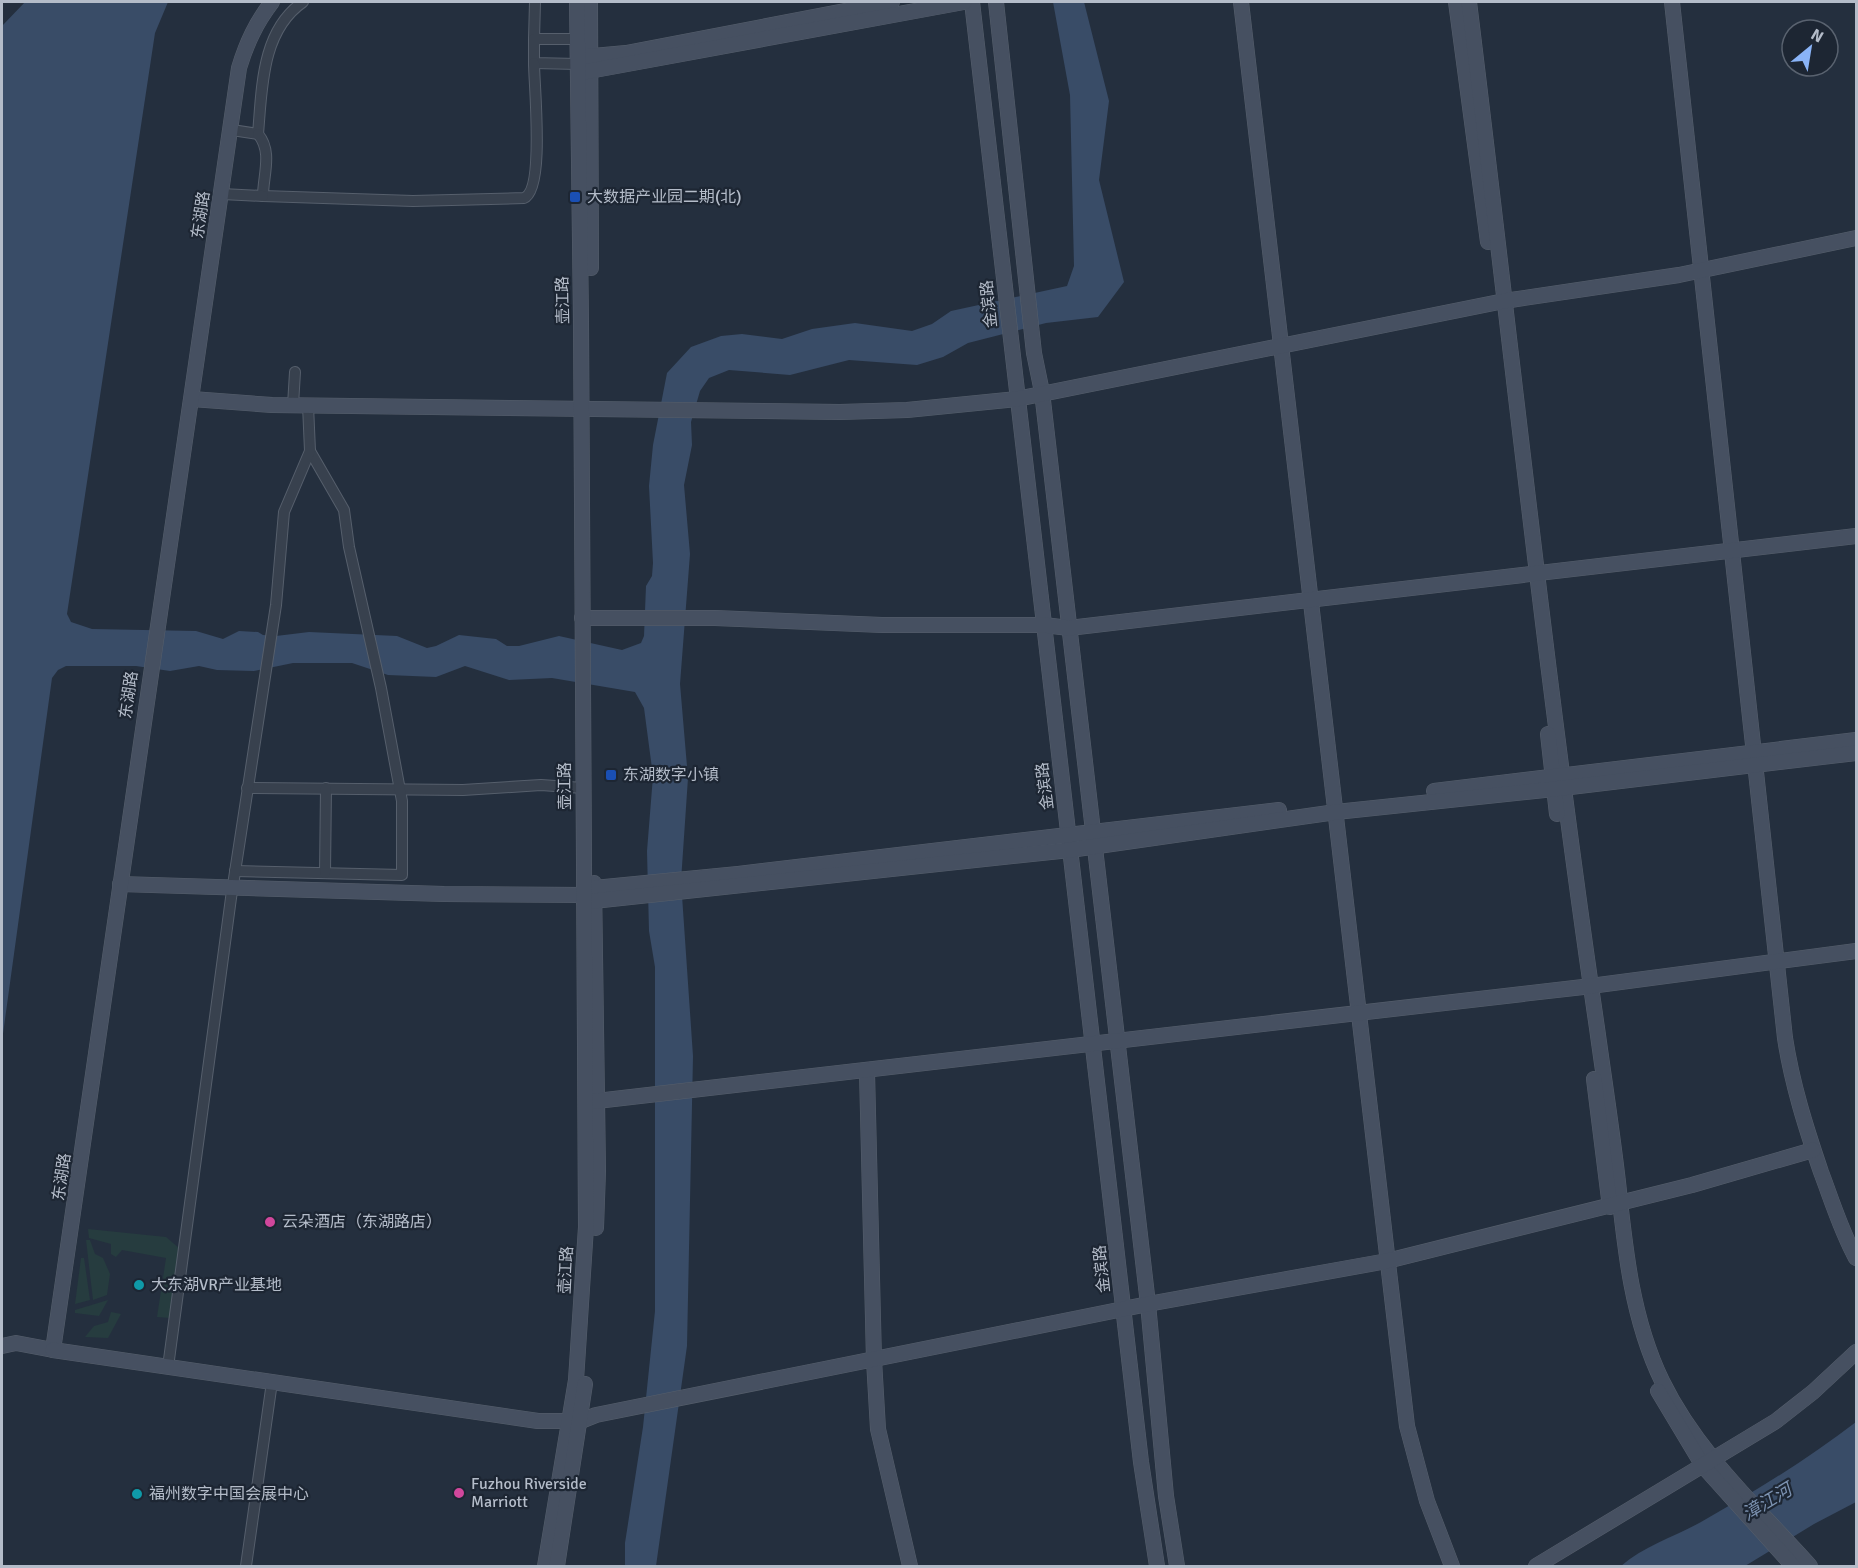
<svg xmlns="http://www.w3.org/2000/svg" width="1858" height="1568" font-family="Signika,'Noto Sans SC',sans-serif">
<style>
.green{fill:#263c3f}
.water{fill:#394c67}
.lines{fill:none;stroke-linecap:round;stroke-linejoin:round}
.street-casing{stroke:#565f6c;stroke-width:12}
.secondary-casing{stroke:#565f6c;stroke-width:16}
.street{stroke:#38414e;stroke-width:10}
.secondary{stroke:#465061;stroke-width:15}
.transit-dot{fill:#1a4fb4;stroke:#1d2633;stroke-width:2}
.hotel-dot{fill:#d1479c;stroke:#1d2633;stroke-width:2}
.culture-dot{fill:#0f9aa8;stroke:#1d2633;stroke-width:2}
.labels{text-anchor:middle;dominant-baseline:central;stroke-width:4.5;stroke-linejoin:round;paint-order:stroke}
.poi-label{font-size:16px;fill:#b4bcc9;stroke:#1d2633;text-anchor:start}
.street-label{font-size:16px;fill:#b4bcc9;stroke:#1d2633}
.water-label{font-size:18px;font-style:italic;fill:#7c92b1;stroke:#1d2633}
</style>
<rect width="100%" height="100%" fill="#242f3e"/>
<g class="green">
<path d="M88 1229 166 1237 180 1249 171 1318 157 1317 166 1258 122 1250 116 1257 111 1254V1244L89 1238Z"/>
<path d="M86 1240H90L95 1254 103 1258 110 1274 107 1295 93 1300Z"/>
<path d="M81 1258H84L90 1300 75 1304Z"/>
<path d="M108 1300 99 1316 75 1313V1310Z"/>
<path d="M111 1312 121 1314 108 1338 85 1337 94 1326 108 1322Z"/>
</g>
<g class="water">
<path d="M25 2H168L155 33 67 614 71 622 92 629 196 631 223 639 239 631 258 632 263 635 276 636 309 632 397 636 427 648 436 646 459 635 496 639 507 646H519L559 636 622 650 641 643 644 636 646 586 652 576 653 563 649 486 653 445 667 373 691 347 721 336 742 334 782 339 812 329 855 323 912 331 932 324 951 311 1067 286 1074 266 1070 95 1053 2H1084L1109 101 1099 180 1124 282 1098 317 1046 323 968 343 943 357 917 365 849 360 790 375 729 370 709 378 700 391 691 422 692 445 684 485 690 554 680 684 688 778 681 881 693 1056 687 1346 656 1566H625V1543L643 1427 655 1311V967L649 931 647 851 653 776 644 708 635 692 552 678 509 680 465 666 436 677 388 675 352 663H293L254 671 217 670 199 666 170 671 136 666H66L58 670 52 678 2 1041V26Z"/>
<path d="M1856 1422V1502L1814 1524 1745 1566H1621C1644 1546 1674 1537 1701 1522 1754 1492 1808 1459 1856 1422Z"/>
</g>
<g class="lines">
<defs>
<g id="street">
<path d="M534 39 535 2"/>
<path d="M577 64 534 63V39H577"/>
<path d="M232 130 258 134C262 89 261 31 303 2"/>
<path d="M258 134C273 152 263 175 263 196L413 201 524 198C545 190 534 86 534 63"/>
<path d="M222 194 263 196"/>
<path d="M293 405 295 372"/>
<path d="M247 788 463 790 541 785 583 788"/>
<path d="M235 871 402 875V801L381 688 349 547 344 510 310 451"/>
<path d="M325 873 326 788"/>
<path d="M168 1367 231 898 276 605 284 512 310 451 308 405"/>
<path d="M246 1566 272 1382"/>
</g>
<g id="secondary">
<path d="M590 2 591 268"/>
<path d="M972 2 1141 1462 1157 1566"/>
<path d="M996 2 1034 353 1042 392 1148 1304 1166 1496 1177 1566"/>
<path d="M1241 2 1407 1426 1427 1501 1452 1566"/>
<path d="M1456 2 1488 242"/>
<path d="M1469 2C1511 344 1547 687 1597 1028 1604 1079 1612 1130 1618 1182 1625 1250 1632 1319 1662 1381 1697 1453 1758 1508 1810 1566"/>
<path d="M1672 2 1785 1038C1792 1084 1806 1128 1821 1172 1832 1201 1841 1231 1856 1258"/>
<path d="M582 57 626 53 892 2"/>
<path d="M584 72 964 2"/>
<path d="M192 399 272 405 840 412 907 410 1017 399 1504 301 1679 275 1856 238"/>
<path d="M582 618H715L882 625H1044L1069 628 1856 536"/>
<path d="M1548 734 1557 814"/>
<path d="M1434 791 1856 740"/>
<path d="M594 883 598 1171 596 1228"/>
<path d="M120 884 444 894 584 895"/>
<path d="M584 889 738 874 1279 810"/>
<path d="M584 902 1070 850 1336 812 1554 789 1856 753"/>
<path d="M867 1072 874 1360 878 1429 910 1566"/>
<path d="M1594 1079 1610 1207"/>
<path d="M588 1102 1583 987 1856 951"/>
<path d="M2 1346 16 1343 53 1350 239 68C247 42 256 23 272 2"/>
<path d="M53 1350 538 1421H581L596 1415 1148 1304 1387 1261 1692 1185 1813 1150"/>
<path d="M1658 1391 1703 1466 1793 1566"/>
<path d="M545 1566 576 1380 586 1227 581 321 577 2"/>
<path d="M557 1566 585 1384"/>
<path d="M1536 1566 1776 1421 1813 1392 1856 1352"/>
</g>
</defs>
<use href="#street" class="street-casing"/>
<use href="#secondary" class="secondary-casing"/>
<use href="#street" class="street"/>
<use href="#secondary" class="secondary"/>
</g>
<g class="transit-dot">
<rect x="569" y="191" width="12" height="12" rx="3"/>
<rect x="605" y="769" width="12" height="12" rx="3"/>
</g>
<g class="hotel-dot">
<circle cx="270" cy="1222" r="6"/>
<circle cx="459" cy="1493" r="6"/>
</g>
<g class="culture-dot">
<circle cx="139" cy="1285" r="6"/>
<circle cx="137" cy="1494" r="6"/>
</g>
<g class="labels">
<g class="poi-label">
<text x="587" y="197">大数据产业园二期(北)</text>
<text x="623" y="775">东湖数字小镇</text>
<text x="282" y="1222">云朵酒店（东湖路店）</text>
<text x="151" y="1285">大东湖VR产业基地</text>
<text x="471" y="1484">Fuzhou Riverside<tspan x="471" dy="18">Marriott</tspan></text>
<text x="149" y="1494">福州数字中国会展中心</text>
</g>
<g class="street-label">
<text transform="translate(201 215) rotate(-82)">东湖路</text>
<text transform="translate(563 300) rotate(-91)">壶江路</text>
<text transform="translate(989 304) rotate(-96)">金滨路</text>
<text transform="translate(129 695) rotate(-82)">东湖路</text>
<text transform="translate(565 786) rotate(-90)">壶江路</text>
<text transform="translate(1045 786) rotate(-97)">金滨路</text>
<text transform="translate(62 1177) rotate(-82)">东湖路</text>
<text transform="translate(1102 1269) rotate(-96)">金滨路</text>
<text transform="translate(566 1270) rotate(-87)">壶江路</text>
</g>
<g class="water-label">
<text transform="translate(1767 1502) rotate(-31)">漳江河</text>
</g>
</g>
<rect width="1858" height="1568" fill="none" stroke="#b4bcc9" stroke-width="6"/>
<g transform="translate(1810 48) rotate(30)"><circle r="28" fill="#1d2633" stroke="#59626f" stroke-width="1.5"/>
<path d="M0-4.5L10 22L0 15L-10 22Z" fill="#8ab4f8"/>
<text y="-9" font-size="16" font-weight="bold" text-anchor="middle" fill="#b4bcc9">N</text>
</g>
</svg>
